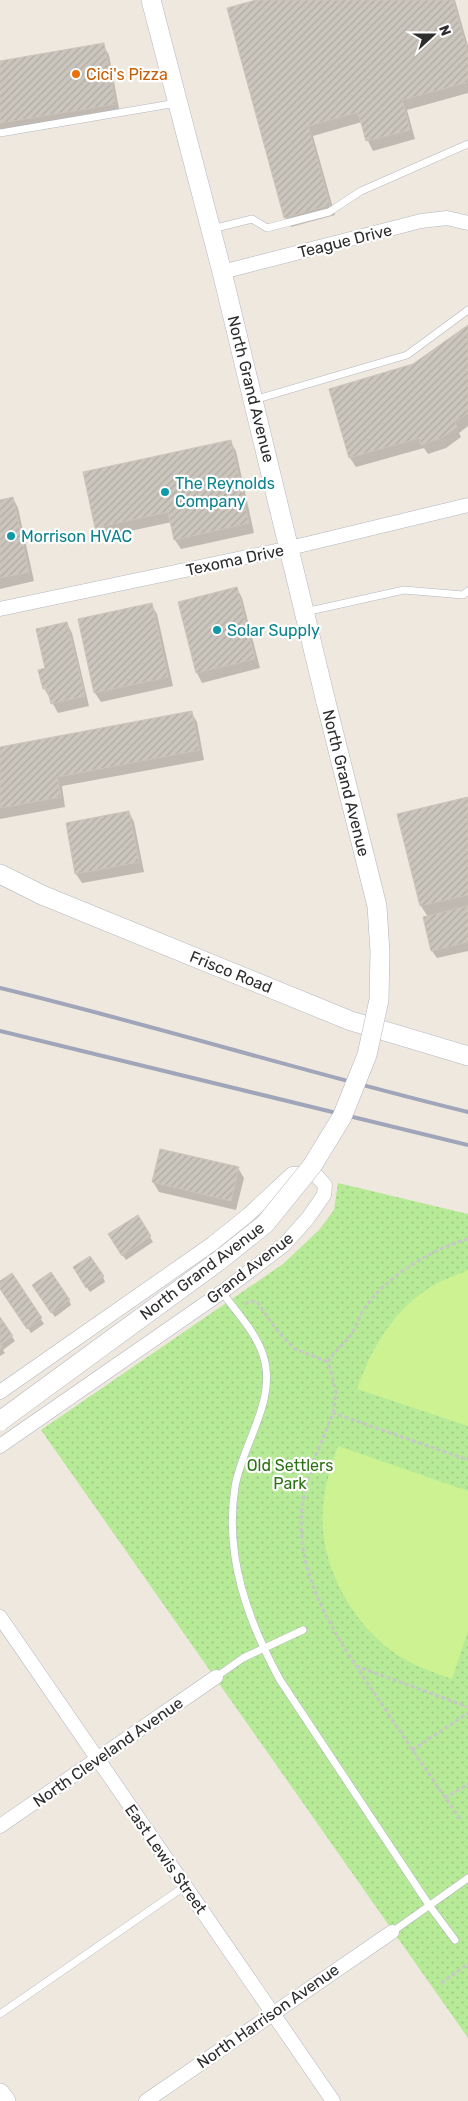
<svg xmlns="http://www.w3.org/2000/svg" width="468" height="2101" font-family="Rubik,sans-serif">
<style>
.green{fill:url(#green-dots)}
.pitch{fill:#ccf292}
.shadow{fill:#0003}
.building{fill:url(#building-hatch);stroke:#cbc4b8}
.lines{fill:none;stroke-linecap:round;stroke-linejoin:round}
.lane-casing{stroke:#b3b6c1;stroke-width:8}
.street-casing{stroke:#b3b6c1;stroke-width:15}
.secondary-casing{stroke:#b3b6c1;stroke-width:20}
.path{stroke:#c8c8c8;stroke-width:3;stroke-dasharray:4 2.5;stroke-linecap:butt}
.lane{stroke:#fff;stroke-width:7}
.street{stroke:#fff;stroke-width:14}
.secondary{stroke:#fff;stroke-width:19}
.rail{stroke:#a0a5b9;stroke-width:4}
.secondary-bridge-casing{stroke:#b3b6c1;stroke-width:20;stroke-linecap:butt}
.secondary-bridge{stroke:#fff;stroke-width:19}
.food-dot{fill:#e8710a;stroke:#fff;stroke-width:2}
.culture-dot{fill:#0f9aa8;stroke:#fff;stroke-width:2}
.labels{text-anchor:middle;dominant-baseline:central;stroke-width:4.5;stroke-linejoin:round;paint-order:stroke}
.food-label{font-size:16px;fill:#c56008;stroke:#fff;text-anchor:start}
.street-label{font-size:16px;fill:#2d2d2d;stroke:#fff}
.culture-label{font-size:16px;fill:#0d838f;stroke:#fff;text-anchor:start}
.park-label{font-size:16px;fill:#2b7215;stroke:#fff}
</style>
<defs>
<pattern id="green-dots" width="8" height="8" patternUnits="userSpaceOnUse" patternTransform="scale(1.25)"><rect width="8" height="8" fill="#b6ea97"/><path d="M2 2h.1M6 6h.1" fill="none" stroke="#9dc982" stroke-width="1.8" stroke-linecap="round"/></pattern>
<pattern id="building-hatch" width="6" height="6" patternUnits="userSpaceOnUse" patternTransform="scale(1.25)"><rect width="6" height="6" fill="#cbc6bd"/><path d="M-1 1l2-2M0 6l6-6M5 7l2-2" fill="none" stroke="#afaaa3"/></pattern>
</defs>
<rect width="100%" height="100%" fill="#efe8df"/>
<path class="green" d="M338 1183 468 1214V2038L41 1430 283 1264 319 1230 334 1210Z"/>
<g class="pitch">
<path d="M468 1270V1426L357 1389C371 1349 392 1312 429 1288 441 1280 455 1276 468 1270Z"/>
<path d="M338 1446 468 1491V1631L452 1679C432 1672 411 1665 393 1652 349 1620 318 1561 323 1506 325 1485 331 1466 338 1446Z"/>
</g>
<g class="shadow">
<path d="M261 0H455L468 46V93L407 110 415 139 373 151 368 141 362 122 313 136 335 215 291 227 285 217Z"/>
<path d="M103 45 109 55 120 114 0 133V62Z"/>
<path d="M468 326V426L459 433 461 437 446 448 428 454 424 448 356 467 350 458 331 390 414 366Z"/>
<path d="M230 441 236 451 254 533 181 549 175 540 172 522 102 537 96 527Z"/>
<path d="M13 498 18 508 34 581 0 589V501Z"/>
<path d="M237 588 242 598 260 668 202 683 197 673 179 603Z"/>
<path d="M151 604 157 614 173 686 101 702 95 693Z"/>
<path d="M67 623 72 633 89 706 58 713 44 688 47 669Z"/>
<path d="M191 712 197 722 204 760 62 786 65 807 0 819V748Z"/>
<path d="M468 799V951L437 958 432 951 424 918 428 917 421 906 398 815Z"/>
<path d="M129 812 134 822 144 872 82 883 76 874Z"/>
<path d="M238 1168 244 1178 236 1210 159 1192 153 1182Z"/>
<path d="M137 1216 153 1242 126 1260 112 1240Z"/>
<path d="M77 1273 103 1277 105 1282 90 1292Z"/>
<path d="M12 1275 44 1324 31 1333 0 1287V1283Z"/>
<path d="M36 1290 69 1300 71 1305 55 1317Z"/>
<path d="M0 1320 15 1341 3 1350 5 1353 0 1356Z"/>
</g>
<g class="building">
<path d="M256 0H453L468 54V82L402 100 410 130 366 141 358 112 308 126 330 205 284 218 227 8Z"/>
<path d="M104 43 116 104 0 123V61Z"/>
<path d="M468 325V413L455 422 457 427 441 438 421 445 419 438 349 458 329 389 413 364Z"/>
<path d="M231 440 249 523 174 540 168 512 95 528 83 472Z"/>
<path d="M13 497 29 572 0 578V500Z"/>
<path d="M237 587 255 659 196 673 178 602Z"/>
<path d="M152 603 168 677 94 693 78 619Z"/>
<path d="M67 622 85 696 51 704 47 688 43 689 38 670 45 668 36 629Z"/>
<path d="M192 711 199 750 57 777 61 797 0 808V747Z"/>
<path d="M468 797V895L420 906 397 814Z"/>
<path d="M129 811 139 862 75 874 66 823Z"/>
<path d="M468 906V942L431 951 423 917Z"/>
<path d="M160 1149 239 1167 231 1201 152 1182Z"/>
<path d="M138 1215 151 1236 122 1256 108 1234Z"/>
<path d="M90 1256 104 1276 86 1288 73 1267Z"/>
<path d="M51 1272 70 1300 51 1313 32 1285Z"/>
<path d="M12 1273 42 1318 27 1329 0 1289V1281Z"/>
<path d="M0 1317 13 1336 1 1344 3 1347 0 1349Z"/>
</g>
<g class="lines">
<defs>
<g id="lane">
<path d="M0 133 177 103"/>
<path d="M212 229 252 219 267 228 329 212 361 191 468 144"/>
<path d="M254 400 407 355 468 310"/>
<path d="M305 612 404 590 463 595 468 591"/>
<path d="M222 1292C235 1311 256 1332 263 1355 278 1400 242 1444 235 1487 224 1556 248 1621 280 1680L429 1905 455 1940"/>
<path d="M216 1677 243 1658 303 1630"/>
<path d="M392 1932 468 1878"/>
<path d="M0 2014 185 1886"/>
</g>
<g id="street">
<path d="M222 272 421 221 447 218 468 223"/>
<path d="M0 609 290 548 468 505"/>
<path d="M0 1392 212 1244 248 1215 292 1174H315L325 1185 324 1195 308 1218 284 1245 222 1292 0 1446"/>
<path d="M0 1617 333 2101"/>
<path d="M0 1826 216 1677"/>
<path d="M146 2101 392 1932"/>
</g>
<g id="secondary">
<path d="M151 0 222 272 326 702"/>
<path d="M0 874 42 895 351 1021 468 1056"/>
<path d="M0 2093 6 2101"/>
</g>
</defs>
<use href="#lane" class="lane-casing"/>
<use href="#street" class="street-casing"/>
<use href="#secondary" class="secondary-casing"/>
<g class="path">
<path d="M245 1304 251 1301 257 1302 278 1332 295 1349 328 1362"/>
<path d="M333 1413 336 1392 328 1362C334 1350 345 1344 352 1333 356 1327 358 1319 362 1312 382 1279 431 1249 468 1239"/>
<path d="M356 1666 468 1707"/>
<path d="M412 1750 468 1713"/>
<path d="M445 1798 468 1784"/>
<path d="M460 1819C434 1781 408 1744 383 1706 343 1646 294 1583 302 1507 306 1474 321 1443 333 1413L468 1460"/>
<path d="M441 1983 468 1964"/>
</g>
<use href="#lane" class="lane"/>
<use href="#street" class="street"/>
<use href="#secondary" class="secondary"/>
<g class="rail">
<path d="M0 988C157 1026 311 1074 468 1112"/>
<path d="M0 1031 468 1145"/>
</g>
<defs>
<path id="secondary-bridge" d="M0 1421 220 1260 265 1224 312 1166 342 1117 367 1055 379 1000 380 952 377 906 326 702"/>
</defs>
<use href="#secondary-bridge" class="secondary-bridge-casing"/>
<use href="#secondary-bridge" class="secondary-bridge"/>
</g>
<circle class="food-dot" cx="76" cy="74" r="5"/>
<g class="culture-dot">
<circle cx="165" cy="492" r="5"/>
<circle cx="11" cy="536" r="5"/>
<circle cx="217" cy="630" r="5"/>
</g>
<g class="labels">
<g class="food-label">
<text x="86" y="74">Cici's Pizza</text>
</g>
<g class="street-label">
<text transform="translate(345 241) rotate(-14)">Teague Drive</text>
<text transform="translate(251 389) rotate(76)">North Grand Avenue</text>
<text transform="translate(235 560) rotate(-12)">Texoma Drive</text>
<text transform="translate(346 783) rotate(76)">North Grand Avenue</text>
<text transform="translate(231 972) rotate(22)">Frisco Road</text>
<text transform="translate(250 1268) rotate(-38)">Grand Avenue</text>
<text transform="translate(202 1271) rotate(-37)">North Grand Avenue</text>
<text transform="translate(108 1752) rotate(-35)">North Cleveland Avenue</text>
<text transform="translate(166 1859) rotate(55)">East Lewis Street</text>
<text transform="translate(268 2016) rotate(-35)">North Harrison Avenue</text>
</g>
<g class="culture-label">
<text x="175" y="483">The Reynolds<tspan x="175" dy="18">Company</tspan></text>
<text x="21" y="536">Morrison HVAC</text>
<text x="227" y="630">Solar Supply</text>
</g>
<g class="park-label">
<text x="290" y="1465">Old Settlers<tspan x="290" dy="18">Park</tspan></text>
</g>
</g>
<g transform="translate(433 35) rotate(69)" stroke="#ffffff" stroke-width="4" paint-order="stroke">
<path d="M0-4L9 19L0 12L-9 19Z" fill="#2d2d2d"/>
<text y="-8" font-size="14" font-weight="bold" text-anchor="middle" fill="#2d2d2d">N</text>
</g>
</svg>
